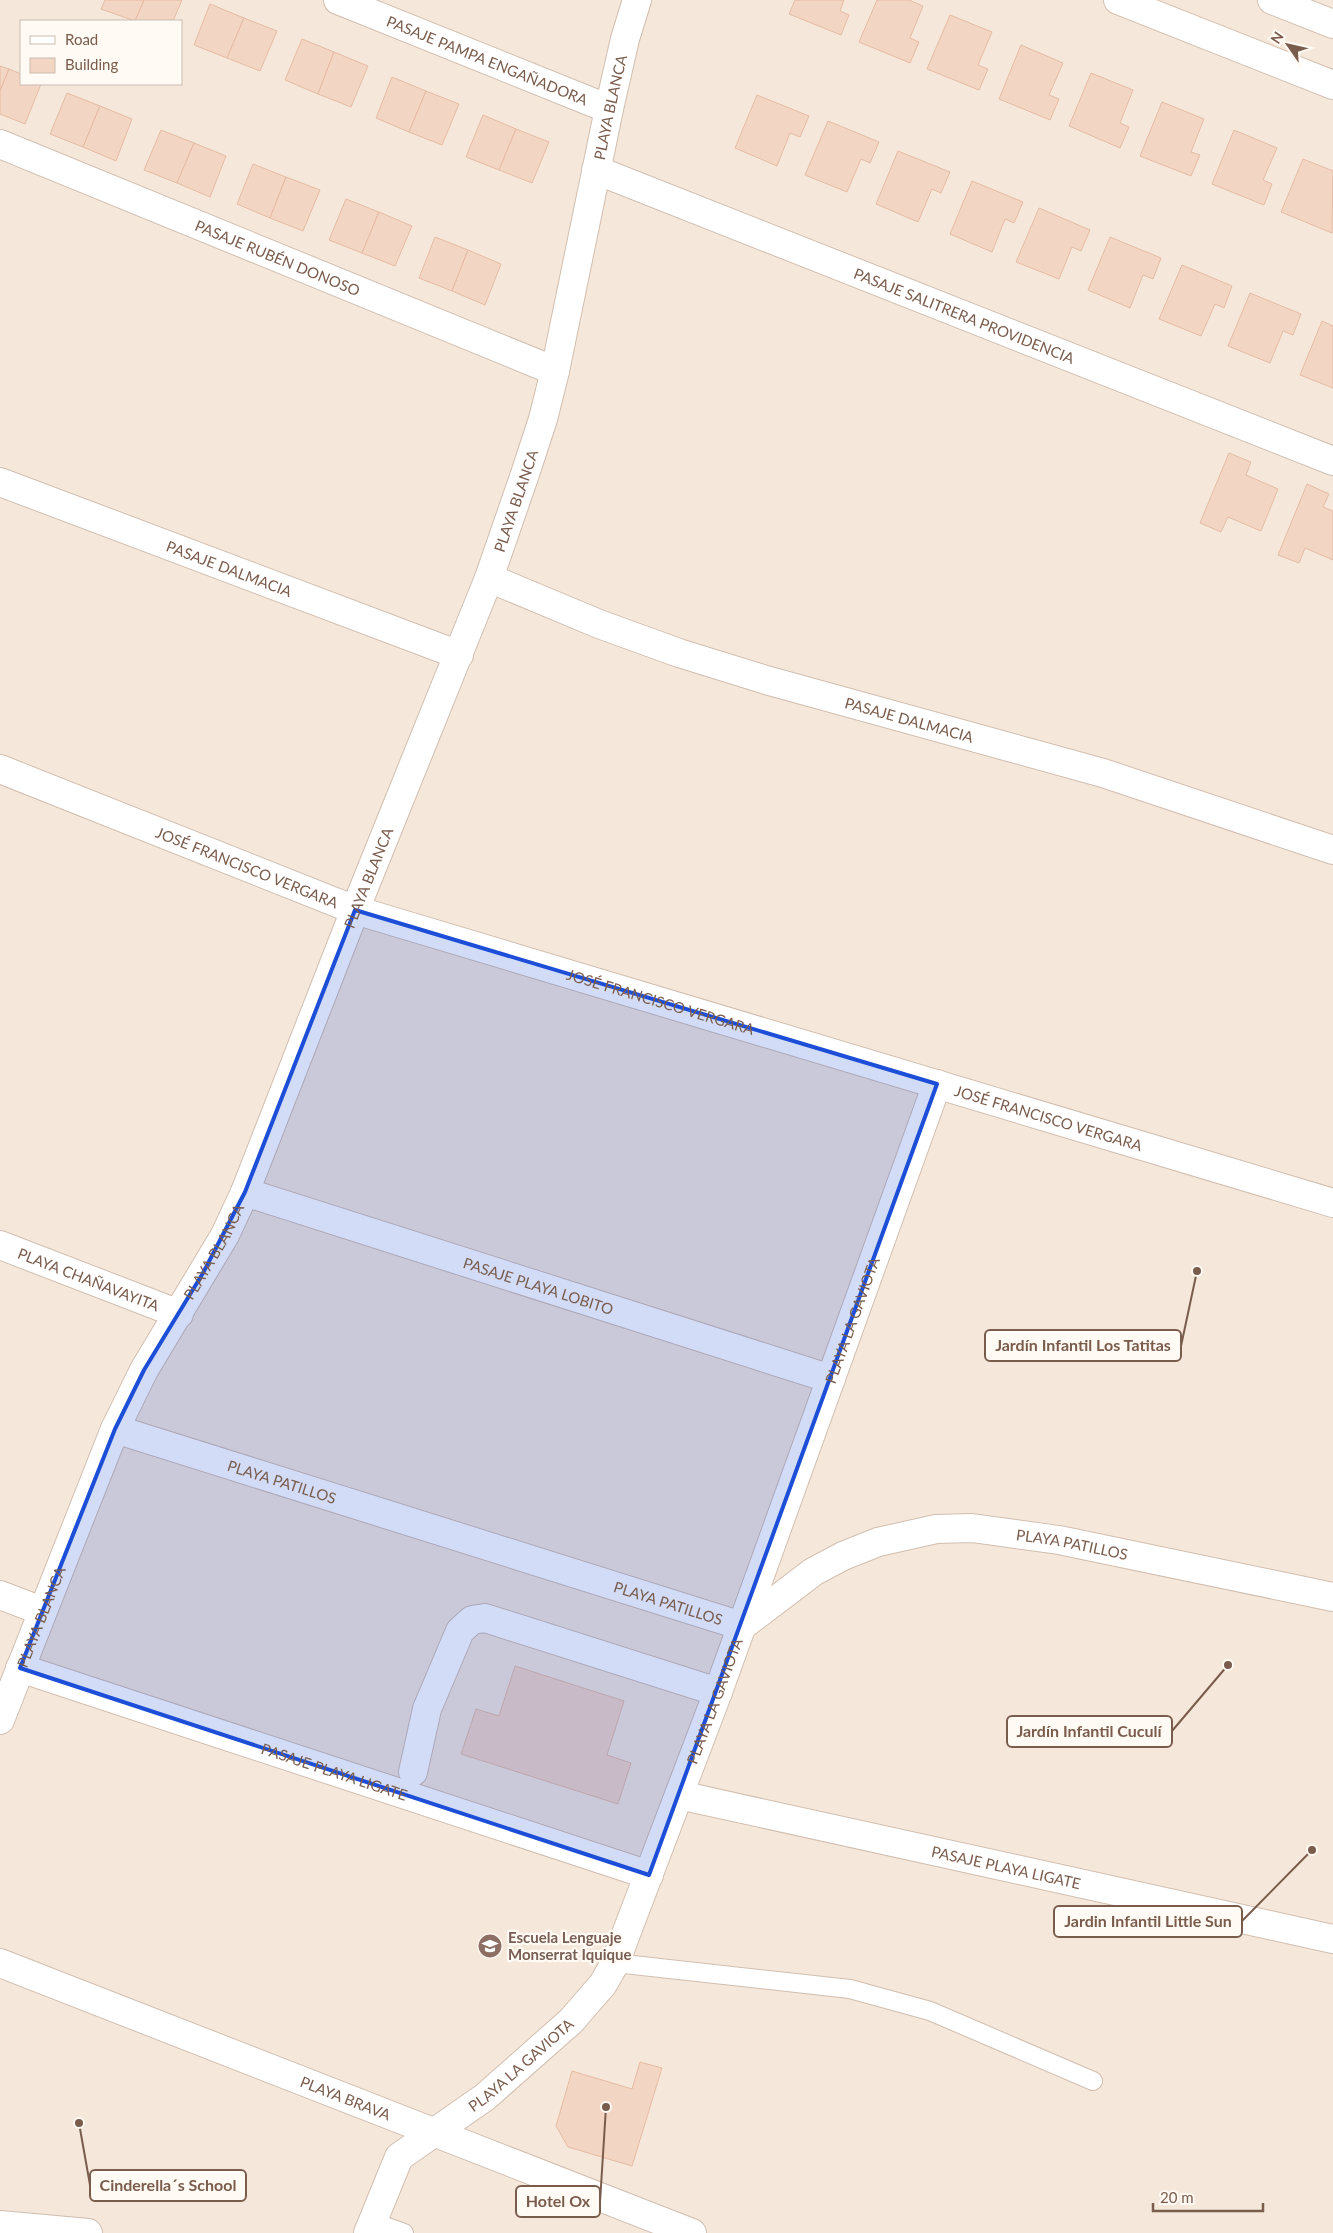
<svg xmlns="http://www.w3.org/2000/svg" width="1333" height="2233" font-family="Lato,sans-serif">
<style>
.residential{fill:#f5e8da;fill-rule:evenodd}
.building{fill:#f3d5c3;stroke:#e6bba3}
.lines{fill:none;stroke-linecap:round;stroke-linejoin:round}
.service-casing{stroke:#d1beb0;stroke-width:20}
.minor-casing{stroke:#d1beb0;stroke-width:30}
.tertiary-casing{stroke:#d1beb0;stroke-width:30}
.secondary-casing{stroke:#d6c0b0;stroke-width:30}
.service{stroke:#fff;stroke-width:18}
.minor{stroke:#fff;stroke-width:28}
.tertiary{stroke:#fff;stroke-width:28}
.secondary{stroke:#fff;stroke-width:28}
.marked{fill:#1d4ed8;fill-opacity:0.2;stroke:#1d4ed8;stroke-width:4;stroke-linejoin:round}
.labels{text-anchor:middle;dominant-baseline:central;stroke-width:4.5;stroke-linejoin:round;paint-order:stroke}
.street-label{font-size:15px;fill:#7a5c4d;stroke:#fffaf3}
.education-label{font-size:15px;font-weight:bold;fill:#785e54;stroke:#fffaf3;text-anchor:start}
.leader{fill:none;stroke:#7a5c4d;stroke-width:2}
.callout-dot{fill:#7a5c4d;stroke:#fffaf3;stroke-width:2}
.callout{fill:#fffaf3;stroke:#7a5c4d;stroke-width:2}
.callout-label{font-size:16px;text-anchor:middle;font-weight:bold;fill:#7a5c4d}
</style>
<rect width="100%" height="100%" fill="#fdf6ec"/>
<path class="residential" d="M0 0H1333V2233H0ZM21 21H181V84H21Z"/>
<g class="building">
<path d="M105 0H144L135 21 101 9Z"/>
<path d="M144 0H182L173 21H135Z"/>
<path d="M795 0H844L840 11 849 15 841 35 789 14Z"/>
<path d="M877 0H909L923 6 910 38 919 42 910 63 859 42Z"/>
<path d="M210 4 244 18 227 58 194 45Z"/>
<path d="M950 15 992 32 978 65 988 69 979 90 927 69Z"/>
<path d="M244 18 277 31 260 71 227 58Z"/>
<path d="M302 39 334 52 318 94 285 80Z"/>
<path d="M1021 45 1063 63 1049 95 1059 99 1050 120 999 99Z"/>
<path d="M334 52 368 66 351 107 318 94Z"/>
<path d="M0 66 9 69 0 91Z"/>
<path d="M9 69 21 74V84H41L25 124 0 114V91Z"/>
<path d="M1091 73 1133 90 1120 123 1129 127 1120 148 1069 126Z"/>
<path d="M392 77 426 91 409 132 376 118Z"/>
<path d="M426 91 459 104 442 145 409 132Z"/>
<path d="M67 93 100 106 83 147 50 134Z"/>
<path d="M757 95 809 116 800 137 790 133 777 166 735 148Z"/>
<path d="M1162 102 1204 119 1191 152 1200 155 1191 176 1140 156Z"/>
<path d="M100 106 132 119 116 161 83 147Z"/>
<path d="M483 115 516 129 499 170 466 157Z"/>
<path d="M828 121 879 142 870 163 861 159 847 192 805 175Z"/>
<path d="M516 129 549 142 532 183 499 170Z"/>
<path d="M161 130 194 143 177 183 144 170Z"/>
<path d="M1234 130 1277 148 1263 180 1272 184 1264 205 1212 184Z"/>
<path d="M194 143 226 156 210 197 177 183Z"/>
<path d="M898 151 950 172 941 193 932 189 918 222 876 204Z"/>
<path d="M1303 159 1333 171 1332 233 1281 212Z"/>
<path d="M253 164 286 177 270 218 237 204Z"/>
<path d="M286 177 320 190 303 231 270 218Z"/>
<path d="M972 181 1023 202 1014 223 1005 219 992 252 950 234Z"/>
<path d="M346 199 379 212 362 253 329 240Z"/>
<path d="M1039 208 1090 230 1081 251 1072 247 1059 279 1016 262Z"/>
<path d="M379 212 412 226 395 266 362 253Z"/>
<path d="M435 237 468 250 452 291 419 278Z"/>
<path d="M1110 237 1161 258 1153 279 1143 275 1130 308 1088 290Z"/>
<path d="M468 250 501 264 485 305 452 291Z"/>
<path d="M1182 265 1232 286 1224 308 1215 304 1201 336 1159 319Z"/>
<path d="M1250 293 1301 314 1293 335 1283 331 1270 363 1228 346Z"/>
<path d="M1322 321 1333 326V388L1300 375Z"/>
<path d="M1229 453 1251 462 1246 475 1278 489 1261 531 1228 517 1221 532 1200 523Z"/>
<path d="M1307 484 1329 494 1323 507 1333 511V560L1305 548 1299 563 1278 555Z"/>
<path d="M515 1666 624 1701 607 1755 631 1763 618 1804 461 1754 476 1709 499 1716Z"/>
<path d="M640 2062 662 2068 632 2166 568 2147 556 2126 572 2071 632 2089Z"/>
</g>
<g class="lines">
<defs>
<g id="service">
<path d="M615 1963 850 1989 930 2011 1093 2081"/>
<path d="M373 2222 404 2233"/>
</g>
<g id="minor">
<path id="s1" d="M338 0 609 109"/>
<path id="s2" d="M0 144 555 371"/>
<path id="s3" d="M596 170 1333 461"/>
<path id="s4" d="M0 482 459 655"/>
<path id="s5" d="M489 578 599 624 679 653 766 680 1103 773 1333 850"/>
<path id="s6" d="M0 769 355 910 1333 1203"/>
<path id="s7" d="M245 1192 831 1379"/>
<path id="s8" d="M0 1245 179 1314"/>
<path id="s9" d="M115 1429 742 1626 813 1572 843 1556 878 1542 936 1529 972 1528 1059 1540 1333 1597"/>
<path d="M0 1595 42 1611"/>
<path id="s10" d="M20 1668 649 1875"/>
<path id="s11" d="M0 1720 115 1429 144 1370 225 1235 245 1192 355 910 489 578 525 474 543 419 555 371 609 109 625 39 637 0"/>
<path d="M413 1772 427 1709 460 1631 472 1620 485 1618 718 1692"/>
<path id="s12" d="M679 1795 1333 1939"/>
<path d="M0 2225 88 2233"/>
<path id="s13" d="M368 2233 399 2157 485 2097 571 2021 603 1984 615 1963 718 1692 937 1084"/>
</g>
<g id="tertiary">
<path id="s14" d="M0 1963 692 2233"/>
</g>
<g id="secondary">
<path d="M1118 0 1333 85"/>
<path d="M1272 0 1333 24"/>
</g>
</defs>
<use href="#service" class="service-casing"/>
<use href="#minor" class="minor-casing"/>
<use href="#tertiary" class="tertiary-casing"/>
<use href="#secondary" class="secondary-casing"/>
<use href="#service" class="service"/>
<use href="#minor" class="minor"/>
<use href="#tertiary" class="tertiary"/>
<use href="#secondary" class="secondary"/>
</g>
<path class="marked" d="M355 910 937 1084 649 1875 20 1668 115 1429 144 1370 203 1273 245 1192Z"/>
<defs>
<symbol id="school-disc" viewBox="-11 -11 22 22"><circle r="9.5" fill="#8d6e63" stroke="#fffaf3"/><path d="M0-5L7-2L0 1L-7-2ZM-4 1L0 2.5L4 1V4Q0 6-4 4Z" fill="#fff"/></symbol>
</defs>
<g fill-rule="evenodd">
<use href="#school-disc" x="476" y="1932" width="28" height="28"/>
</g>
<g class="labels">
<g class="street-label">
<text stroke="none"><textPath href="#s1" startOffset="161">PASAJE PAMPA ENGAÑADORA</textPath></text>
<text stroke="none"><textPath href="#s11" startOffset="1731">PLAYA BLANCA</textPath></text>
<text stroke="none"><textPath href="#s2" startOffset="300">PASAJE RUBÉN DONOSO</textPath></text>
<text stroke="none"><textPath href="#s3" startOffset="396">PASAJE SALITRERA PROVIDENCIA</textPath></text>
<text stroke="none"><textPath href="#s11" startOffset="1326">PLAYA BLANCA</textPath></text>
<text stroke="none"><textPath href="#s4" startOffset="245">PASAJE DALMACIA</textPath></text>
<text stroke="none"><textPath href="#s5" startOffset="444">PASAJE DALMACIA</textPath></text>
<text stroke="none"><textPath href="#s6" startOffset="266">JOSÉ FRANCISCO VERGARA</textPath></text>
<text stroke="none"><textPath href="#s11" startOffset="921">PLAYA BLANCA</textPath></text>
<text stroke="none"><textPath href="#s6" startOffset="701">JOSÉ FRANCISCO VERGARA</textPath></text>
<text stroke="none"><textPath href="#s6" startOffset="1106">JOSÉ FRANCISCO VERGARA</textPath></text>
<text stroke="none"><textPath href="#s11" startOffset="516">PLAYA BLANCA</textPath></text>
<text stroke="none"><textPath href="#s8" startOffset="95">PLAYA CHAÑAVAYITA</textPath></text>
<text stroke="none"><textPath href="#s7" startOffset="308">PASAJE PLAYA LOBITO</textPath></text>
<text stroke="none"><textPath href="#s13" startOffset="1060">PLAYA LA GAVIOTA</textPath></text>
<text stroke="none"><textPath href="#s9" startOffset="175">PLAYA PATILLOS</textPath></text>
<text stroke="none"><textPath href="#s9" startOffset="1015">PLAYA PATILLOS</textPath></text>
<text stroke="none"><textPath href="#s9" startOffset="580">PLAYA PATILLOS</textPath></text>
<text stroke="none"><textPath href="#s11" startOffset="111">PLAYA BLANCA</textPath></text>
<text stroke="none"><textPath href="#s13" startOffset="655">PLAYA LA GAVIOTA</textPath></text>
<text stroke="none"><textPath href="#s10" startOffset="331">PASAJE PLAYA LIGATE</textPath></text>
<text stroke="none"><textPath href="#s12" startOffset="335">PASAJE PLAYA LIGATE</textPath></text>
<text stroke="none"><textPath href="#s13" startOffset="235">PLAYA LA GAVIOTA</textPath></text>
<text stroke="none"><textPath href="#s14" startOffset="371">PLAYA BRAVA</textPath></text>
</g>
<g class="education-label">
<text x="508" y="1937">Escuela Lenguaje<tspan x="508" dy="17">Monserrat Iquique</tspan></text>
</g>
</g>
<path class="leader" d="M1197 1271L1181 1346M1228 1665L1172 1731M1312 1850L1242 1921M79 2123L90 2185M606 2107L600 2202"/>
<g class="callout-dot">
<circle cx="1197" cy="1271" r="5"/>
<circle cx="1228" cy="1665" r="5"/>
<circle cx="1312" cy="1850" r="5"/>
<circle cx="79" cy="2123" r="5"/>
<circle cx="606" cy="2107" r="5"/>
</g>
<g class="callout">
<rect x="985" y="1330" width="196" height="31" rx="5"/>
<rect x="1007" y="1716" width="165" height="31" rx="5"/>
<rect x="1054" y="1906" width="188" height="31" rx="5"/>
<rect x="90" y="2170" width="156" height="31" rx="5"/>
<rect x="516" y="2186" width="84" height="31" rx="5"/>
</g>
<g class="callout-label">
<text x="1083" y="1351">Jardín Infantil Los Tatitas</text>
<text x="1089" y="1737">Jardín Infantil Cuculí</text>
<text x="1148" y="1927">Jardin Infantil Little Sun</text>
<text x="168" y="2191">Cinderella´s School</text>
<text x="558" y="2207">Hotel Ox</text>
</g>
<rect x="20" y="20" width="162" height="65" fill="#fffaf3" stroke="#cabbb1"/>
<rect x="30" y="36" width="25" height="8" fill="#ffffff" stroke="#cabbb1"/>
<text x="65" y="45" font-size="15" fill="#7a5c4d">Road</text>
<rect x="30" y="58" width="25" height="15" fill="#f3d5c3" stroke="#cabbb1"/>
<text x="65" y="70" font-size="15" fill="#7a5c4d">Building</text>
<g transform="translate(1288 45) rotate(304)" stroke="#fffaf3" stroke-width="4" paint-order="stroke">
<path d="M0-4L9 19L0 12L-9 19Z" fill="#7a5c4d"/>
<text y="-8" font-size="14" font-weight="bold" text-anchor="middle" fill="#7a5c4d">N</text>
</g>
<path d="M1153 2203v8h110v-8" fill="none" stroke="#7a5c4d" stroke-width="2.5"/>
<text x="1160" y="2203" font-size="15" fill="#7a5c4d" stroke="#fffaf3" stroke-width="4" paint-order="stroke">20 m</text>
</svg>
